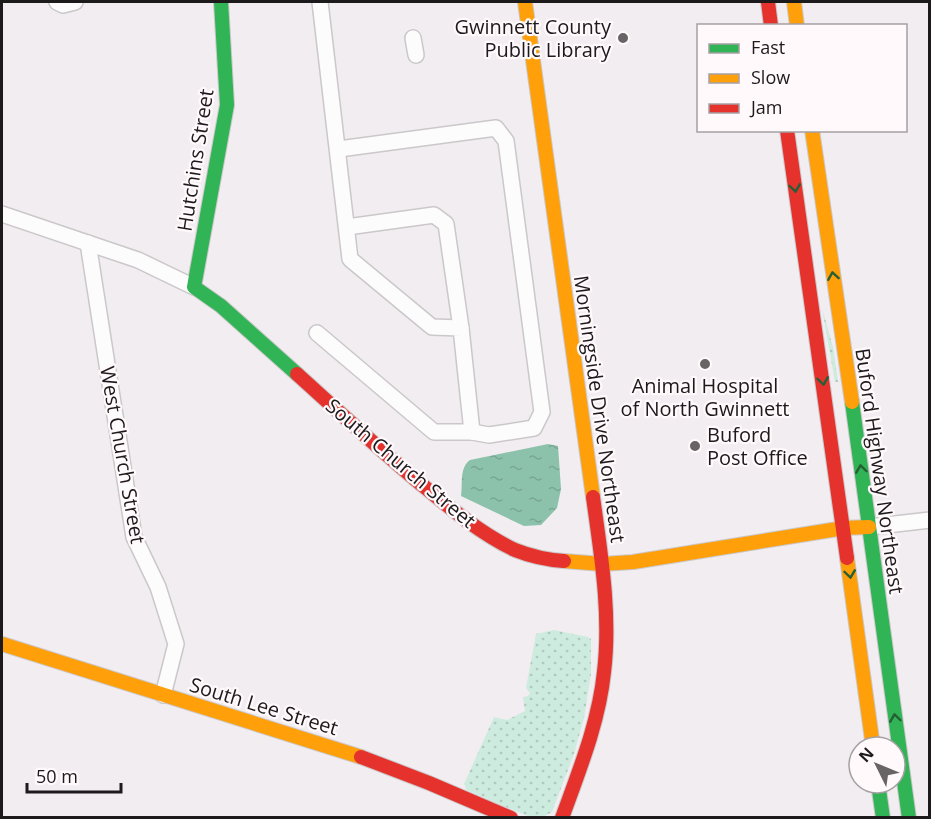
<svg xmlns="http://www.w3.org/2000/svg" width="931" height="819" font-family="'Open Sans',sans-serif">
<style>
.grass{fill:url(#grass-dots)}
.water{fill:url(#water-ripples)}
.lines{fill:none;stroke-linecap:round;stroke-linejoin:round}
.street-casing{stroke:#cbc8ca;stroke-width:18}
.fast-casing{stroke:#cbc8ca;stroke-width:16}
.slow-casing{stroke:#cbc8ca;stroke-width:16}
.jam-casing{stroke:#cbc8ca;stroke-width:16}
.street{stroke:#fdfcfd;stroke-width:15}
.fast{stroke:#30b455;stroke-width:14}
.slow{stroke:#ff9f0a;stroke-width:14}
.jam{stroke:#e5322d;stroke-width:14}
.oneway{stroke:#265f36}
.poi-dot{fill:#686466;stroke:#fff9fc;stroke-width:2}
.labels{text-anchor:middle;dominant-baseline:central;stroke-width:4.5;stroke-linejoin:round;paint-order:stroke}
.poi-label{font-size:20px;fill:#1d1a1c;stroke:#fff9fc;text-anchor:end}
.street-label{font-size:20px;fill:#1d1a1c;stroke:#fff9fc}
</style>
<defs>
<pattern id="grass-dots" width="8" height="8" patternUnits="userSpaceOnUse" patternTransform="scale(1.5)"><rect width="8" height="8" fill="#cdebde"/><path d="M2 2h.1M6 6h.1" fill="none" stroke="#b0c9be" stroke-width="1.8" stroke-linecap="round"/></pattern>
<pattern id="water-ripples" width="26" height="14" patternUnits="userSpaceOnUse" patternTransform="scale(1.5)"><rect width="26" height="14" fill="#8cc2ac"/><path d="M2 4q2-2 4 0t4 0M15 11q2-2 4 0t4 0" fill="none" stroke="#78a693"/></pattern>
</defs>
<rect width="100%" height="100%" fill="#f2edf0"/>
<g class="grass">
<path d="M822 308 833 347 838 382H835Z"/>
<path d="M554 630 588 637 591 639V674L584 718 574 754 552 812 543 817H530L467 790 464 784 494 717 507 720 525 711 523 697 528 696 530 693 526 688 536 634Z"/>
</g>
<path class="water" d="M548 444 558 446 561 489 557 508 541 525 524 526 461 496C463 484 459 468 470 460Z"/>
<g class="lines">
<defs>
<g id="street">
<path d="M57 2 63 5 75 2"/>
<path d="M413 38 416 55"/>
<path d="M339 149 496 128 506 141 542 412 534 428 489 435 472 432"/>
<path d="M2 214 138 260 194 287"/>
<path d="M347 227 434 215 446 224 461 328"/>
<path d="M88 243 134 537 158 587 176 644 163 695"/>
<path d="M317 333 434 432H472L461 328 432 327 350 259 320 2"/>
<path d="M869 527 930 520"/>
</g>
<g id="fast">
<path d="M221 2 227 105 194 287 221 306 297 374"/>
<path d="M852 402 909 818"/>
<path d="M878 783 883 818"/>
</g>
<g id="slow">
<path d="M525 2 593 497"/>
<path d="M794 2 797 26"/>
<path d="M812 130 852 402"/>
<path d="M847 558 873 747"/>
<path d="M564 561 602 564 633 562 844 528 869 527"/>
<path d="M2 644 361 757"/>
</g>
<g id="jam">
<path d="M768 2 771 26"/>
<path d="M787 130 847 558"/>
<path d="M297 374C338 411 379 449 421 484 450 508 481 534 515 550 530 556 549 560 564 561"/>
<path d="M361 757 429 783 511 818"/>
<path d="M562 818C579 771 599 722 604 672 611 614 601 555 593 497"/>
</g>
</defs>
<use href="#street" class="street-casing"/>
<use href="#fast" class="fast-casing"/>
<use href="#slow" class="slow-casing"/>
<use href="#jam" class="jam-casing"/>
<use href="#street" class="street"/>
<use href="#fast" class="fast"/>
<use href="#slow" class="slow"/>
<use href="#jam" class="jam"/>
</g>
<defs><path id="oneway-chevron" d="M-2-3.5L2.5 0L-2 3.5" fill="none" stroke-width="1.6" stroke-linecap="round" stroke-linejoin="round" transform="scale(1.5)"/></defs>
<g class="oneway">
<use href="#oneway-chevron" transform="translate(795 188) rotate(82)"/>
<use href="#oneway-chevron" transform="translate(833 276) rotate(-99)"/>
<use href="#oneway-chevron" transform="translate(823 381) rotate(82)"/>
<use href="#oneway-chevron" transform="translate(861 469) rotate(-98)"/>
<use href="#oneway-chevron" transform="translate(850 574) rotate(82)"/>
<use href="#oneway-chevron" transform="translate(895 718) rotate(-98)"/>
</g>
<g class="poi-dot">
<circle cx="623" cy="38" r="6"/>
<circle cx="705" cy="364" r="6"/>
<circle cx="695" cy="446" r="6"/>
</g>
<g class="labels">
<g class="poi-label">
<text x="611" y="26">Gwinnett County<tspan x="611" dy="23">Public Library</tspan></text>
<text x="705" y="385" text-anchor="middle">Animal Hospital<tspan x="705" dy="23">of North Gwinnett</tspan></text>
<text x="707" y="434" text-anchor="start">Buford<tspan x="707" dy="23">Post Office</tspan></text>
</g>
<g class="street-label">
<text transform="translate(195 160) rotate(-81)">Hutchins Street</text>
<text transform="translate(600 409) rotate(82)">Morningside Drive Northeast</text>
<text transform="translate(123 455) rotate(80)">West Church Street</text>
<text transform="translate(401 463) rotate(40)">South Church Street</text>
<text transform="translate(880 471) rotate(82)">Buford Highway Northeast</text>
<text transform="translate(264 706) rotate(17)">South Lee Street</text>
</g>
</g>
<rect width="931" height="819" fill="none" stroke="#1d1a1c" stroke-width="6"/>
<rect x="697" y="24" width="210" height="108" fill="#fff9fc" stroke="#a5a0a2" stroke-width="1.5"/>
<rect x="709" y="44" width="30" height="9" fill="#30b455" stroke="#a5a0a2" stroke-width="1.5"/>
<text x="751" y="54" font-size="18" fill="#1d1a1c">Fast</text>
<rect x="709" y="74" width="30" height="9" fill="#ff9f0a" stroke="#a5a0a2" stroke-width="1.5"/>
<text x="751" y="84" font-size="18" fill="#1d1a1c">Slow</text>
<rect x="709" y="104" width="30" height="9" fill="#e5322d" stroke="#a5a0a2" stroke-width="1.5"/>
<text x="751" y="114" font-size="18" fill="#1d1a1c">Jam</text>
<g transform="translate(877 765) rotate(313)"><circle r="28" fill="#fff9fc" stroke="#a5a0a2" stroke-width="1.5"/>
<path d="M0-4.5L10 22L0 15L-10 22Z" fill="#686466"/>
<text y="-9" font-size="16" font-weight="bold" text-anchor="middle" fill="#1d1a1c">N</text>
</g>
<path d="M27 783v9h94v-9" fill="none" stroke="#1d1a1c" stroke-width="3"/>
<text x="36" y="783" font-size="18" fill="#1d1a1c" stroke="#fff9fc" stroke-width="4.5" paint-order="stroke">50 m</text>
</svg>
